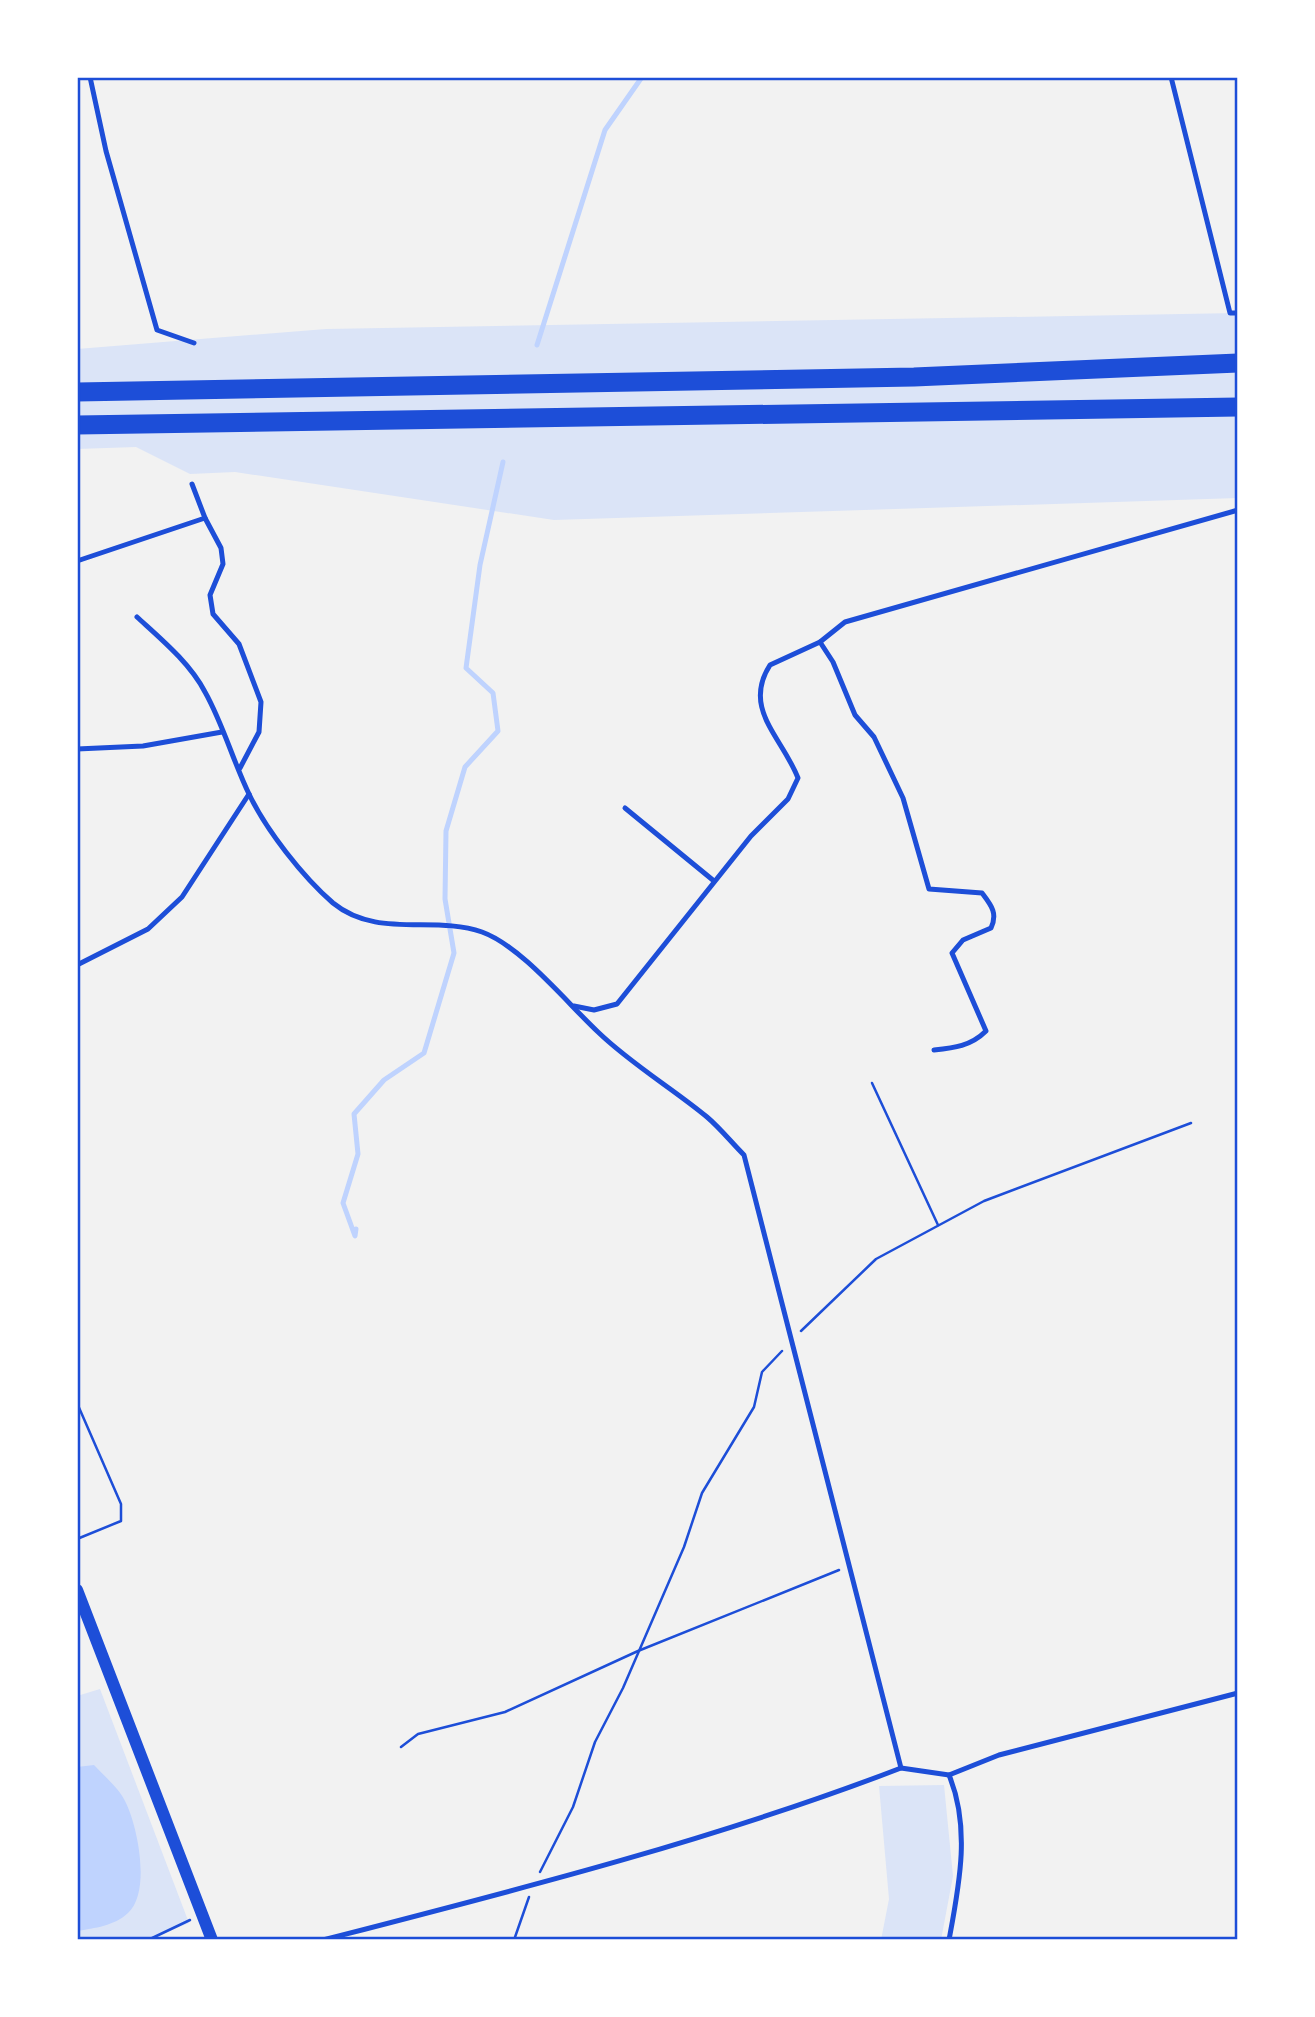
<svg xmlns="http://www.w3.org/2000/svg" width="1315" height="2017" font-family="Inter,sans-serif">
<style>
.green{fill:#dbe4f7}
.water{fill:#bfd3fe}
.lines{fill:none;stroke-linecap:round;stroke-linejoin:round}
.stream{stroke:#bfd3fe;stroke-width:5}
.path{stroke:#1d4ed8;stroke-width:2.5}
.service{stroke:#1d4ed8;stroke-width:5}
.tertiary{stroke:#1d4ed8;stroke-width:12}
.motorway{stroke:#1d4ed8;stroke-width:19}
.neatline{fill:none;stroke:#1d4ed8;stroke-width:2.5}
</style>
<rect width="100%" height="100%" fill="#f2f2f2"/>
<g class="green">
<path d="M1238 313V498L554 520 235 472 190 474 136 447 77 449V349L326 329Z"/>
<path d="M100 1689 189 1923 148 1940H77V1696Z"/>
<path d="M944 1785 953 1876 941 1940H881L889 1899 879 1786Z"/>
</g>
<path class="water" d="M94 1765C104 1776 120 1789 126 1803 138 1828 151 1892 128 1913 114 1926 95 1928 77 1931V1767Z"/>
<g class="lines">
<g class="stream">
<path d="M537 345 605 130 642 77"/>
<path d="M356 1229 355 1236 343 1203 358 1154 354 1114 384 1080 424 1053 454 953 445 899 446 831 465 767 498 731 493 693 466 668 480 565 503 462"/>
</g>
<g class="path">
<path d="M872 1083 938 1225"/>
<path d="M801 1331 876 1259 984 1201 1191 1123"/>
<path d="M77 1403 121 1504V1521L77 1539"/>
<path d="M401 1747 418 1734 505 1712 638 1651 839 1570"/>
<path d="M540 1872 573 1807 595 1742 623 1688 684 1547 702 1493 754 1407 762 1372 782 1351"/>
<path d="M148 1940 190 1920"/>
<path d="M514 1940 529 1897"/>
</g>
<g class="service">
<path d="M90 77 106 151 157 330 194 343"/>
<path d="M1171 77 1230 313H1238"/>
<path d="M205 518 221 548 223 564 210 595 213 614 239 644 261 702 259 732 240 768"/>
<path d="M77 561 205 518 192 484"/>
<path d="M137 617C161 639 190 663 205 692 223 724 233 761 249 794 266 830 303 877 333 903 377 939 434 915 482 932 521 946 567 1003 598 1032 631 1064 672 1088 707 1117 720 1128 732 1143 744 1155L901 1768 949 1775 999 1755 1238 1693"/>
<path d="M820 642 833 662 855 715 874 737 903 798 929 889 982 893C991 905 998 913 991 928L963 940 952 953 986 1031C971 1046 954 1048 934 1050"/>
<path d="M77 749 143 746 222 732"/>
<path d="M625 808 714 881"/>
<path d="M77 965 148 929 182 897 249 794"/>
<path d="M574 1006 594 1010 617 1004 751 836 788 799 798 778C782 737 742 709 770 665L820 642 845 622 1238 510"/>
<path d="M949 1775C971 1828 959 1886 949 1940"/>
<path d="M323 1940C517 1890 714 1840 901 1768"/>
</g>
<path class="tertiary" d="M77 1590 212 1940"/>
<g class="motorway">
<path d="M77 392 914 377 1238 363"/>
<path d="M77 425 1238 407"/>
</g>
</g>
<rect width="1315" height="2017" fill="none" stroke="#ffffff" stroke-width="158"/>
<rect x="79" y="79" width="1157" height="1859" class="neatline"/>
</svg>
